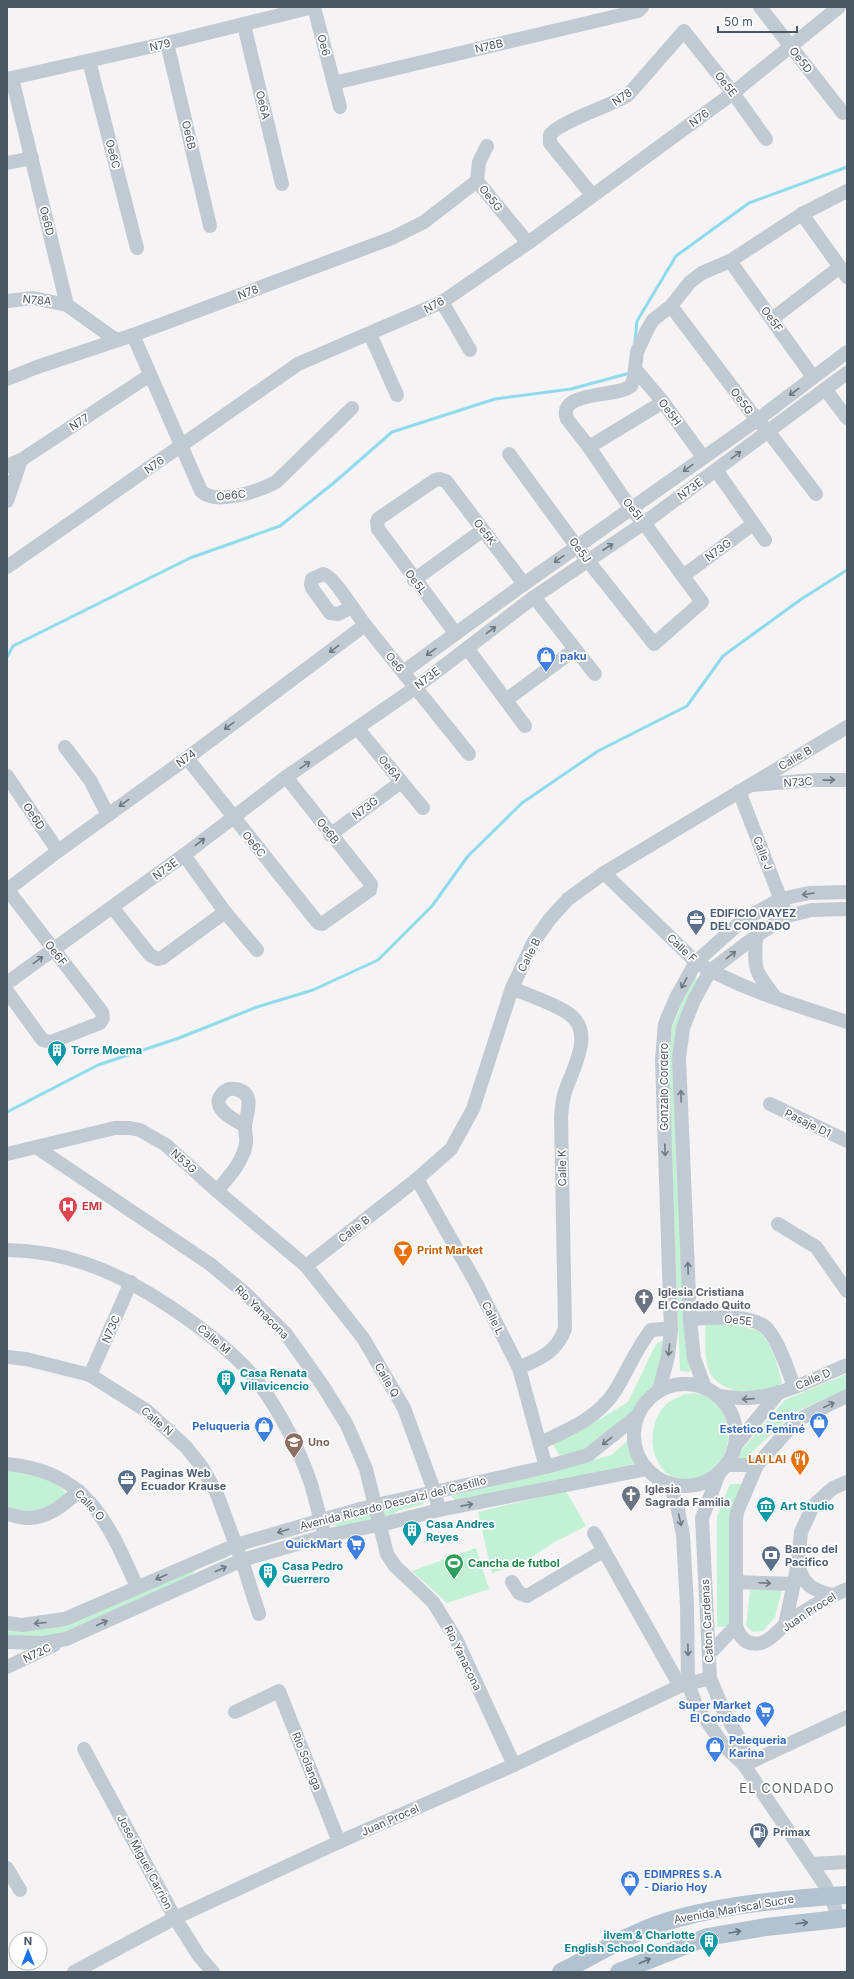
<svg xmlns="http://www.w3.org/2000/svg" width="854" height="1979" font-family="Inter,sans-serif">
<style>
.green{fill:#c3f1d5}
.lines{fill:none;stroke-linecap:round;stroke-linejoin:round}
.stream{stroke:#90daee;stroke-width:3}
.minor{stroke:#c1cad2;stroke-width:14}
.major{stroke:#b3c2d1;stroke-width:18}
.minor-bridge{stroke:#c1cad2;stroke-width:14}
.oneway{stroke:#6e7983}
.oneway2{stroke:#64717d}
.labels{text-anchor:middle;dominant-baseline:central;stroke-width:3.5;stroke-linejoin:round;paint-order:stroke}
.street-label{font-size:11px;fill:#4a5661;stroke:#fff}
.shop-label{font-size:11px;font-weight:bold;fill:#366cbe;stroke:#fff;text-anchor:end}
.service-label{font-size:11px;font-weight:bold;fill:#4e5e75;stroke:#fff;text-anchor:start}
.culture-label{font-size:11px;font-weight:bold;fill:#0d838f;stroke:#fff;text-anchor:start}
.health-label{font-size:11px;font-weight:bold;fill:#be3a42;stroke:#fff;text-anchor:start}
.food-label{font-size:11px;font-weight:bold;fill:#c56008;stroke:#fff;text-anchor:start}
.worship-label{font-size:11px;font-weight:bold;fill:#5b616d;stroke:#fff;text-anchor:start}
.education-label{font-size:11px;font-weight:bold;fill:#785e54;stroke:#fff;text-anchor:start}
.leisure-label{font-size:11px;font-weight:bold;fill:#27864d;stroke:#fff;text-anchor:start}
.quarter-label{font-size:13px;letter-spacing:1px;fill:#5f6368;stroke:#fff}
</style>
<rect width="100%" height="100%" fill="#f5f3f3"/>
<g class="green">
<path d="M693 977 702 981 677 1059 690 1372 680 1371 668 1059 672 1027Z"/>
<path d="M705 1322 737 1325 760 1331 767 1341 775 1357 782 1383C761 1398 718 1396 708 1368 704 1357 706 1334 705 1322Z"/>
<path d="M668 1338 655 1385 635 1415 587 1451 561 1458 552 1443 600 1419 628 1402 656 1344Z"/>
<path d="M847 1374V1389L793 1413 746 1458H735L785 1400Z"/>
<path d="M685 1394C689 1394 696 1393 700 1394 741 1405 737 1476 691 1480 680 1481 669 1478 662 1468 647 1450 650 1417 669 1402 673 1399 680 1397 685 1394Z"/>
<path d="M630 1438 633 1459 639 1467 627 1466 457 1503 451 1496 612 1455Z"/>
<path d="M7 1469C23 1471 55 1478 65 1492L64 1499C42 1512 32 1514 7 1509Z"/>
<path d="M730 1484H743L730 1626 717 1627V1517Z"/>
<path d="M566 1491 586 1526 553 1543 520 1565 492 1573 478 1512Z"/>
<path d="M422 1500 425 1502 422 1505 397 1511 392 1517 339 1529 334 1524 337 1518Z"/>
<path d="M476 1548 489 1589 447 1603 412 1571Z"/>
<path d="M231 1552 228 1557 195 1570 192 1577 58 1635 33 1639 7 1638V1627L24 1628Z"/>
<path d="M750 1590H782L775 1617 763 1631 753 1632 746 1626Z"/>
</g>
<g class="lines">
<g class="stream">
<path d="M635 341 637 321 676 256 749 203 847 167"/>
<path d="M7 657 13 646 190 558 280 526 336 481 392 432 495 399 571 389 630 373"/>
<path d="M7 1112 98 1065 179 1038 257 1007 313 990 378 960 432 906 468 856 522 803 598 751 687 706 723 656 800 600 847 570"/>
</g>
<g class="minor">
<path d="M314 7 340 107"/>
<path d="M760 7 843 113"/>
<path d="M244 25 282 184"/>
<path d="M167 43 210 226"/>
<path d="M89 61 137 248"/>
<path d="M12 78 67 305 116 340"/>
<path d="M7 79 167 43 313 7"/>
<path d="M334 83 638 11 642 7"/>
<path d="M487 146 479 162 477 181 528 243"/>
<path d="M7 163 32 158"/>
<path d="M592 195 550 143V135C559 122 610 106 628 95L684 31 733 93 766 139"/>
<path d="M802 214 847 277"/>
<path d="M730 261 813 377"/>
<path d="M7 301 33 298 67 305"/>
<path d="M442 302 470 350"/>
<path d="M671 306 757 420 768 431 816 494"/>
<path d="M772 319 840 267"/>
<path d="M370 334 397 395"/>
<path d="M133 335 201 491C216 506 259 491 276 482L352 408"/>
<path d="M636 370 663 402 703 457"/>
<path d="M7 379 37 367 133 335 392 238 424 222 477 181"/>
<path d="M825 389 847 418"/>
<path d="M589 447 663 402"/>
<path d="M509 454 577 547 654 644 702 602 644 523 631 509 589 447 567 419C557 390 616 398 631 386L634 377 637 352 647 330 653 320 671 306 690 282 702 273 730 261 802 214 847 191"/>
<path d="M7 466 21 460 150 375"/>
<path d="M716 470 765 540"/>
<path d="M7 501 21 460"/>
<path d="M7 567 298 364 442 302 528 243 733 93 839 7"/>
<path d="M683 576 753 524"/>
<path d="M414 580 483 530"/>
<path d="M534 597 595 674"/>
<path d="M352 607 338 614 330 613 312 588 311 584 312 579 323 574C332 574 358 616 365 625L469 754"/>
<path d="M456 634 378 529 377 522 378 519 435 480 439 479 446 481 524 584"/>
<path d="M467 648 525 726"/>
<path d="M403 672 524 584 757 420 847 352"/>
<path d="M506 700 574 650"/>
<path d="M358 729 423 808"/>
<path d="M65 747 90 780 108 815"/>
<path d="M187 758 318 923 322 924 370 890 371 884 286 777"/>
<path d="M7 776 58 851"/>
<path d="M753 785 814 780H847"/>
<path d="M739 791 784 908"/>
<path d="M330 835 401 782"/>
<path d="M184 855 225 912 257 950"/>
<path d="M604 873 696 962C742 990 796 1005 847 1022"/>
<path d="M7 889 102 1012 103 1018 100 1023 51 1042 43 1040 41 1038 7 991"/>
<path d="M7 890 58 851 187 758 365 625"/>
<path d="M112 907 150 955 158 959 162 958 225 912"/>
<path d="M756 936C754 971 754 970 776 998"/>
<path d="M7 983 184 855 286 777 415 688 534 597 644 523 847 373"/>
<path d="M512 988C530 996 550 1002 566 1012 597 1030 573 1067 565 1092 562 1100 562 1109 561 1116L565 1329C556 1353 540 1358 519 1368"/>
<path d="M770 1104 847 1141"/>
<path d="M36 1147 210 1264 245 1293 286 1334 323 1386 347 1425 366 1469 387 1554 395 1566 433 1602 456 1639 514 1765"/>
<path d="M7 1154 115 1128H130L140 1130 166 1145 217 1191 306 1266 363 1338 404 1408 435 1493 439 1510"/>
<path d="M417 1179 476 1283 519 1368 546 1467"/>
<path d="M217 1191C228 1177 240 1166 245 1148 248 1141 245 1135 245 1127 245 1116 258 1093 235 1089 230 1088 225 1090 222 1094 209 1108 235 1120 245 1126"/>
<path d="M778 1224 816 1247 847 1291"/>
<path d="M7 1250C64 1251 110 1269 158 1299 186 1317 213 1336 237 1359 269 1389 297 1442 311 1484 316 1501 320 1519 325 1536"/>
<path d="M306 1266 417 1179 451 1149 473 1109 512 988 533 943 549 920 568 899 604 873 847 727"/>
<path d="M690 1319C711 1318 755 1312 769 1331 780 1345 788 1370 794 1387"/>
<path d="M7 1357 26 1359 90 1375 147 1411 186 1447 202 1467 217 1494 244 1567 259 1614"/>
<path d="M90 1375 131 1282"/>
<circle cx="685" cy="1435" r="51"/>
<path d="M705 1388 694 1358 690 1319 679 1058 683 1028 694 1000 710 971 756 936 787 916 812 910 847 909"/>
<path d="M659 1391 668 1356 671 1330 662 1060 665 1024 676 998 696 962 744 919 781 899 809 893 847 892"/>
<path d="M716 1395C764 1407 804 1383 847 1365"/>
<path d="M847 1396 797 1420 757 1465 737 1512 736 1520V1626C740 1638 747 1646 761 1643 772 1640 777 1631 785 1625 804 1610 826 1598 847 1589"/>
<path d="M540 1443C568 1430 598 1418 615 1391 628 1370 636 1349 651 1330L662 1329 671 1330"/>
<path d="M735 1446 779 1392"/>
<path d="M7 1464C87 1471 108 1522 137 1587"/>
<path d="M726 1465H757"/>
<path d="M719 1473 702 1518 710 1678 724 1712 739 1738 743 1751 744 1765"/>
<path d="M669 1483 677 1505 683 1535 687 1605 688 1684 697 1707 724 1746 744 1765 825 1885 833 1902 838 1918"/>
<path d="M385 1503 546 1467 588 1455 637 1416"/>
<path d="M7 1514C13 1515 20 1518 26 1518 47 1519 65 1504 79 1491"/>
<path d="M388 1523 439 1510 647 1469"/>
<path d="M594 1533 680 1686"/>
<path d="M798 1565C804 1585 812 1590 832 1595"/>
<path d="M512 1582 519 1593 527 1596 603 1551"/>
<path d="M736 1582 794 1584"/>
<path d="M7 1623 22 1625 65 1619 236 1545 360 1509"/>
<path d="M785 1625 798 1564 801 1532 813 1506 833 1488 847 1482"/>
<path d="M7 1642 43 1643 66 1639 242 1560 325 1536 373 1526"/>
<path d="M709 1654 736 1626"/>
<path d="M7 1667 54 1645"/>
<path d="M235 1712 279 1691 339 1842"/>
<path d="M84 1749 175 1918 199 1956 213 1972"/>
<path d="M744 1765 847 1717"/>
<path d="M811 1864 847 1862"/>
<path d="M7 1868 20 1890"/>
<path d="M74 1972 175 1918 339 1842 514 1765 680 1686 710 1678"/>
</g>
<g class="major">
<path d="M561 1972C599 1953 638 1928 679 1918 734 1903 791 1899 847 1895"/>
<path d="M619 1972 707 1937 766 1927 847 1918"/>
</g>
<g class="minor-bridge">
<path d="M360 1509 385 1503"/>
<path d="M373 1526 388 1523"/>
</g>
</g>
<defs><path id="oneway-shaft" d="M-6 0H5M1.5-3L5.5 0L1.5 3" fill="none" stroke-width="1.6" stroke-linecap="round" stroke-linejoin="round"/></defs>
<g class="oneway">
<use href="#oneway-shaft" transform="translate(794 392) rotate(143)"/>
<use href="#oneway-shaft" transform="translate(736 455) rotate(-36)"/>
<use href="#oneway-shaft" transform="translate(688 468) rotate(144)"/>
<use href="#oneway-shaft" transform="translate(608 547) rotate(-33)"/>
<use href="#oneway-shaft" transform="translate(559 559) rotate(145)"/>
<use href="#oneway-shaft" transform="translate(491 630) rotate(-37)"/>
<use href="#oneway-shaft" transform="translate(334 649) rotate(143)"/>
<use href="#oneway-shaft" transform="translate(431 652) rotate(144)"/>
<use href="#oneway-shaft" transform="translate(229 726) rotate(143)"/>
<use href="#oneway-shaft" transform="translate(305 765) rotate(-34)"/>
<use href="#oneway-shaft" transform="translate(829 780) rotate(-1)"/>
<use href="#oneway-shaft" transform="translate(124 803) rotate(144)"/>
<use href="#oneway-shaft" transform="translate(200 842) rotate(-38)"/>
<use href="#oneway-shaft" transform="translate(808 894) rotate(171)"/>
<use href="#oneway-shaft" transform="translate(731 955) rotate(-38)"/>
<use href="#oneway-shaft" transform="translate(38 960) rotate(-36)"/>
<use href="#oneway-shaft" transform="translate(684 983) rotate(119)"/>
<use href="#oneway-shaft" transform="translate(681 1096) rotate(-92)"/>
<use href="#oneway-shaft" transform="translate(665 1150) rotate(88)"/>
<use href="#oneway-shaft" transform="translate(688 1268) rotate(-92)"/>
<use href="#oneway-shaft" transform="translate(669 1350) rotate(96)"/>
<use href="#oneway-shaft" transform="translate(748 1399) rotate(176)"/>
<use href="#oneway-shaft" transform="translate(829 1405) rotate(-25)"/>
<use href="#oneway-shaft" transform="translate(607 1441) rotate(142)"/>
<use href="#oneway-shaft" transform="translate(467 1505) rotate(-11)"/>
<use href="#oneway-shaft" transform="translate(680 1520) rotate(77)"/>
<use href="#oneway-shaft" transform="translate(283 1531) rotate(163)"/>
<use href="#oneway-shaft" transform="translate(221 1569) rotate(-24)"/>
<use href="#oneway-shaft" transform="translate(161 1577) rotate(157)"/>
<use href="#oneway-shaft" transform="translate(765 1583) rotate(3)"/>
<use href="#oneway-shaft" transform="translate(40 1623) rotate(175)"/>
<use href="#oneway-shaft" transform="translate(102 1623) rotate(-24)"/>
<use href="#oneway-shaft" transform="translate(688 1650) rotate(89)"/>
</g>
<g class="oneway2">
<use href="#oneway-shaft" transform="translate(802 1923) rotate(-7)"/>
<use href="#oneway-shaft" transform="translate(735 1932) rotate(-10)"/>
<use href="#oneway-shaft" transform="translate(645 1961) rotate(-23)"/>
</g>
<defs>
<symbol id="shop-pin" viewBox="-11 -11 22 30"><path d="M0 17L-7.5 6A9.5 9.5 0 1 1 7.5 6Z" fill="#3f7fe0" stroke="#fff"/><path d="M-5-2.5h2.3a2.7 3.5 0 0 1 5.4 0H5L5.5 6h-11ZM-1.5-2.5h3a1.5 2.3 0 0 0-3 0Z" fill="#fff"/></symbol>
<symbol id="office-pin" viewBox="-11 -11 22 30"><path d="M0 17L-7.5 6A9.5 9.5 0 1 1 7.5 6Z" fill="#5c6f8a" stroke="#fff"/><path d="M-6-3h4V-5.5h4V-3h4V5H-6ZM-1-4.5V-3h2v-1.5ZM-6 0V1H6V0Z" fill="#fff"/></symbol>
<symbol id="building-pin" viewBox="-11 -11 22 30"><path d="M0 17L-7.5 6A9.5 9.5 0 1 1 7.5 6Z" fill="#0f9aa8" stroke="#fff"/><path d="M-4-6H4V6H1V3H-1V6H-4ZM-2.5-4.3h1.7v1.8h-1.7ZM.8-4.3h1.7v1.8H.8ZM-2.5-1h1.7V.8h-1.7ZM.8-1h1.7V.8H.8Z" fill="#fff"/></symbol>
<symbol id="hospital-pin" viewBox="-11 -11 22 30"><path d="M0 17L-7.5 6A9.5 9.5 0 1 1 7.5 6Z" fill="#e0444e" stroke="#fff"/><path d="M-5-5h3v3.5h4V-5h3V5h-3V1.5h-4V5h-3Z" fill="#fff"/></symbol>
<symbol id="bar-pin" viewBox="-11 -11 22 30"><path d="M0 17L-7.5 6A9.5 9.5 0 1 1 7.5 6Z" fill="#e8710a" stroke="#fff"/><path d="M-6-5H6L.8 .8V4.5H3.5V6h-7V4.5H-.8V.8Z" fill="#fff"/></symbol>
<symbol id="church-pin" viewBox="-11 -11 22 30"><path d="M0 17L-7.5 6A9.5 9.5 0 1 1 7.5 6Z" fill="#6b7280" stroke="#fff"/><path d="M-1.2-6h2.4v3.5h3.3v2.4h-3.3V6h-2.4V-.1h-3.3v-2.4h3.3Z" fill="#fff"/></symbol>
<symbol id="university-pin" viewBox="-11 -11 22 30"><path d="M0 17L-7.5 6A9.5 9.5 0 1 1 7.5 6Z" fill="#8d6e63" stroke="#fff"/><path d="M0-5L7-2L0 1L-7-2ZM-4 1L0 2.5L4 1V4Q0 6-4 4Z" fill="#fff"/></symbol>
<symbol id="restaurant-pin" viewBox="-11 -11 22 30"><path d="M0 17L-7.5 6A9.5 9.5 0 1 1 7.5 6Z" fill="#e8710a" stroke="#fff"/><path d="M-5-6h1v4h1v-4h1v4h1v-4h1v5L-1.5 .5V6h-2V.5L-5-1ZM5-6V6H3V1.5H1.5Q1.5-4 5-6Z" fill="#fff"/></symbol>
<symbol id="museum-pin" viewBox="-11 -11 22 30"><path d="M0 17L-7.5 6A9.5 9.5 0 1 1 7.5 6Z" fill="#0f9aa8" stroke="#fff"/><path d="M0-6L6-3V-2H-6V-3ZM-5-1h2V3h-2ZM-1-1h2V3h-2ZM3-1h2V3H3ZM-6 4H6V6H-6Z" fill="#fff"/></symbol>
<symbol id="supermarket-pin" viewBox="-11 -11 22 30"><path d="M0 17L-7.5 6A9.5 9.5 0 1 1 7.5 6Z" fill="#3f7fe0" stroke="#fff"/><path d="M-6-5.5h2.5l.6 2H6L4.5 2H-2.5L-4.4-4H-6ZM-1.5 3.2a1.3 1.3 0 1 0 .1 0ZM3 3.2a1.3 1.3 0 1 0 .1 0Z" fill="#fff"/></symbol>
<symbol id="bank-pin" viewBox="-11 -11 22 30"><path d="M0 17L-7.5 6A9.5 9.5 0 1 1 7.5 6Z" fill="#5c6f8a" stroke="#fff"/><path d="M-6-4H6V4H-6ZM0-2.3a2.3 2.3 0 1 0 0 4.6a2.3 2.3 0 1 0 0-4.6Z" fill="#fff"/></symbol>
<symbol id="stadium-pin" viewBox="-11 -11 22 30"><path d="M0 17L-7.5 6A9.5 9.5 0 1 1 7.5 6Z" fill="#2e9e5b" stroke="#fff"/><path d="M0-5a6.5 5 0 1 0 0 10a6.5 5 0 1 0 0-10ZM-3.5-1.8h7v3.6h-7Z" fill="#fff"/></symbol>
<symbol id="fuel-pin" viewBox="-11 -11 22 30"><path d="M0 17L-7.5 6A9.5 9.5 0 1 1 7.5 6Z" fill="#5c6f8a" stroke="#fff"/><path d="M-5.5-6h7V0h2V4h1.3V-2.5L3-4.5l.8-.8L6-3V5H2.5V1h-1V6h-7ZM-4.2-4.7v3.2H.2V-4.7Z" fill="#fff"/></symbol>
</defs>
<g fill-rule="evenodd">
<use href="#shop-pin" x="535" y="645" width="22" height="30"/>
<use href="#office-pin" x="685" y="908" width="22" height="30"/>
<use href="#building-pin" x="46" y="1039" width="22" height="30"/>
<use href="#hospital-pin" x="57" y="1195" width="22" height="30"/>
<use href="#bar-pin" x="392" y="1239" width="22" height="30"/>
<use href="#church-pin" x="633" y="1287" width="22" height="30"/>
<use href="#building-pin" x="215" y="1368" width="22" height="30"/>
<use href="#shop-pin" x="808" y="1411" width="22" height="30"/>
<use href="#shop-pin" x="253" y="1415" width="22" height="30"/>
<use href="#university-pin" x="283" y="1431" width="22" height="30"/>
<use href="#restaurant-pin" x="789" y="1448" width="22" height="30"/>
<use href="#office-pin" x="116" y="1468" width="22" height="30"/>
<use href="#church-pin" x="620" y="1484" width="22" height="30"/>
<use href="#museum-pin" x="755" y="1495" width="22" height="30"/>
<use href="#building-pin" x="401" y="1519" width="22" height="30"/>
<use href="#supermarket-pin" x="345" y="1533" width="22" height="30"/>
<use href="#bank-pin" x="760" y="1544" width="22" height="30"/>
<use href="#stadium-pin" x="443" y="1552" width="22" height="30"/>
<use href="#building-pin" x="257" y="1561" width="22" height="30"/>
<use href="#supermarket-pin" x="754" y="1700" width="22" height="30"/>
<use href="#shop-pin" x="704" y="1735" width="22" height="30"/>
<use href="#fuel-pin" x="748" y="1821" width="22" height="30"/>
<use href="#shop-pin" x="619" y="1869" width="22" height="30"/>
<use href="#building-pin" x="698" y="1930" width="22" height="30"/>
</g>
<g class="labels">
<g class="street-label">
<text transform="translate(160 45) rotate(-13)">N79</text>
<text transform="translate(324 45) rotate(75)">Oe6</text>
<text transform="translate(489 46) rotate(-13)">N78B</text>
<text transform="translate(801 60) rotate(52)">Oe5D</text>
<text transform="translate(726 84) rotate(52)">Oe5E</text>
<text transform="translate(622 97) rotate(-34)">N78</text>
<text transform="translate(263 105) rotate(77)">Oe6A</text>
<text transform="translate(699 118) rotate(-36)">N76</text>
<text transform="translate(189 135) rotate(77)">Oe6B</text>
<text transform="translate(113 154) rotate(76)">Oe6C</text>
<text transform="translate(491 198) rotate(51)">Oe5G</text>
<text transform="translate(47 221) rotate(76)">Oe6D</text>
<text transform="translate(248 292) rotate(-21)">N78</text>
<text transform="translate(37 300) rotate(5)">N78A</text>
<text transform="translate(434 305) rotate(-28)">N76</text>
<text transform="translate(772 319) rotate(54)">Oe5F</text>
<text transform="translate(742 401) rotate(53)">Oe5G</text>
<text transform="translate(670 412) rotate(53)">Oe5H</text>
<text transform="translate(79 422) rotate(-33)">N77</text>
<text transform="translate(154 465) rotate(-35)">N76</text>
<text transform="translate(690 489) rotate(-37)">N73E</text>
<text transform="translate(231 495) rotate(-7)">Oe6C</text>
<text transform="translate(633 509) rotate(51)">Oe5I</text>
<text transform="translate(485 532) rotate(53)">Oe5K</text>
<text transform="translate(580 550) rotate(53)">Oe5J</text>
<text transform="translate(718 550) rotate(-36)">N73G</text>
<text transform="translate(416 582) rotate(53)">Oe5L</text>
<text transform="translate(395 662) rotate(51)">Oe6</text>
<text transform="translate(427 678) rotate(-37)">N73E</text>
<text transform="translate(186 758) rotate(-36)">N74</text>
<text transform="translate(795 758) rotate(-30)">Calle B</text>
<text transform="translate(390 768) rotate(51)">Oe6A</text>
<text transform="translate(798 782) rotate(-4)">N73C</text>
<text transform="translate(365 808) rotate(-37)">N73G</text>
<text transform="translate(34 816) rotate(56)">Oe6D</text>
<text transform="translate(328 831) rotate(52)">Oe6B</text>
<text transform="translate(254 844) rotate(51)">Oe6C</text>
<text transform="translate(763 853) rotate(69)">Calle J</text>
<text transform="translate(165 869) rotate(-36)">N73E</text>
<text transform="translate(682 948) rotate(43)">Calle F</text>
<text transform="translate(56 953) rotate(52)">Oe6F</text>
<text transform="translate(529 955) rotate(-63)">Calle B</text>
<text transform="translate(664 1087) rotate(-90)">Gonzalo Cordero</text>
<text transform="translate(808 1123) rotate(26)">Pasaje D1</text>
<text transform="translate(184 1161) rotate(42)">N53G</text>
<text transform="translate(562 1168) rotate(-91)">Calle K</text>
<text transform="translate(354 1229) rotate(-38)">Calle B</text>
<text transform="translate(262 1312) rotate(45)">Rio Yanacona</text>
<text transform="translate(493 1318) rotate(63)">Calle L</text>
<text transform="translate(738 1320) rotate(5)">Oe5E</text>
<text transform="translate(111 1329) rotate(-66)">N73C</text>
<text transform="translate(214 1339) rotate(40)">Calle M</text>
<text transform="translate(813 1379) rotate(-23)">Calle D</text>
<text transform="translate(387 1380) rotate(60)">Calle Q</text>
<text transform="translate(157 1421) rotate(40)">Calle N</text>
<text transform="translate(393 1503) rotate(-14)">Avenida Ricardo Descalzi del Castillo</text>
<text transform="translate(90 1505) rotate(47)">Calle O</text>
<text transform="translate(809 1612) rotate(-33)">Juan Procel</text>
<text transform="translate(707 1621) rotate(-93)">Caton Cardenas</text>
<text transform="translate(37 1653) rotate(-26)">N72C</text>
<text transform="translate(463 1658) rotate(64)">Rio Yanacona</text>
<text transform="translate(307 1761) rotate(68)">Rio Solanga</text>
<text transform="translate(390 1820) rotate(-24)">Juan Procel</text>
<text transform="translate(145 1862) rotate(62)">Jose Miguel Carrion</text>
<text transform="translate(734 1909) rotate(-10)">Avenida Mariscal Sucre</text>
</g>
<g class="shop-label">
<text x="560" y="656" text-anchor="start">paku</text>
<text x="805" y="1416">Centro<tspan x="805" dy="13">Estetico Feminé</tspan></text>
<text x="250" y="1426">Peluqueria</text>
<text x="342" y="1544">QuickMart</text>
<text x="751" y="1705">Super Market<tspan x="751" dy="13">El Condado</tspan></text>
<text x="729" y="1740" text-anchor="start">Pelequeria<tspan x="729" dy="13">Karina</tspan></text>
<text x="644" y="1874" text-anchor="start">EDIMPRES S.A<tspan x="644" dy="13">- Diario Hoy</tspan></text>
</g>
<g class="service-label">
<text x="710" y="913">EDIFICIO VAYEZ<tspan x="710" dy="13">DEL CONDADO</tspan></text>
<text x="141" y="1473">Paginas Web<tspan x="141" dy="13">Ecuador Krause</tspan></text>
<text x="785" y="1549">Banco del<tspan x="785" dy="13">Pacifico</tspan></text>
<text x="773" y="1832">Primax</text>
</g>
<g class="culture-label">
<text x="71" y="1050">Torre Moema</text>
<text x="240" y="1373">Casa Renata<tspan x="240" dy="13">Villavicencio</tspan></text>
<text x="780" y="1506">Art Studio</text>
<text x="426" y="1524">Casa Andres<tspan x="426" dy="13">Reyes</tspan></text>
<text x="282" y="1566">Casa Pedro<tspan x="282" dy="13">Guerrero</tspan></text>
<text x="695" y="1935" text-anchor="end">ilvem &amp; Charlotte<tspan x="695" dy="13">English School Condado</tspan></text>
</g>
<g class="health-label">
<text x="82" y="1206">EMI</text>
</g>
<g class="food-label">
<text x="417" y="1250">Print Market</text>
<text x="786" y="1459" text-anchor="end">LAI LAI</text>
</g>
<g class="worship-label">
<text x="658" y="1292">Iglesia Cristiana<tspan x="658" dy="13">El Condado Quito</tspan></text>
<text x="645" y="1489">Iglesia<tspan x="645" dy="13">Sagrada Familia</tspan></text>
</g>
<g class="education-label">
<text x="308" y="1442">Uno</text>
</g>
<g class="leisure-label">
<text x="468" y="1563">Cancha de futbol</text>
</g>
<g class="quarter-label">
<text x="787" y="1788">EL CONDADO</text>
</g>
</g>
<rect width="854" height="1979" fill="none" stroke="#4a5661" stroke-width="16"/>
<g transform="translate(28 1951)"><circle r="19" fill="#ffffff" stroke="#b7bbc0"/>
<path d="M0-3L7 15L0 10L-7 15Z" fill="#1a73e8"/>
<text y="-6" font-size="11" font-weight="bold" text-anchor="middle" fill="#4a5661">N</text>
</g>
<path d="M718 26v6h79v-6" fill="none" stroke="#4a5661" stroke-width="2"/>
<text x="724" y="26" font-size="12" fill="#4a5661" stroke="#ffffff" stroke-width="3" paint-order="stroke">50 m</text>
</svg>
